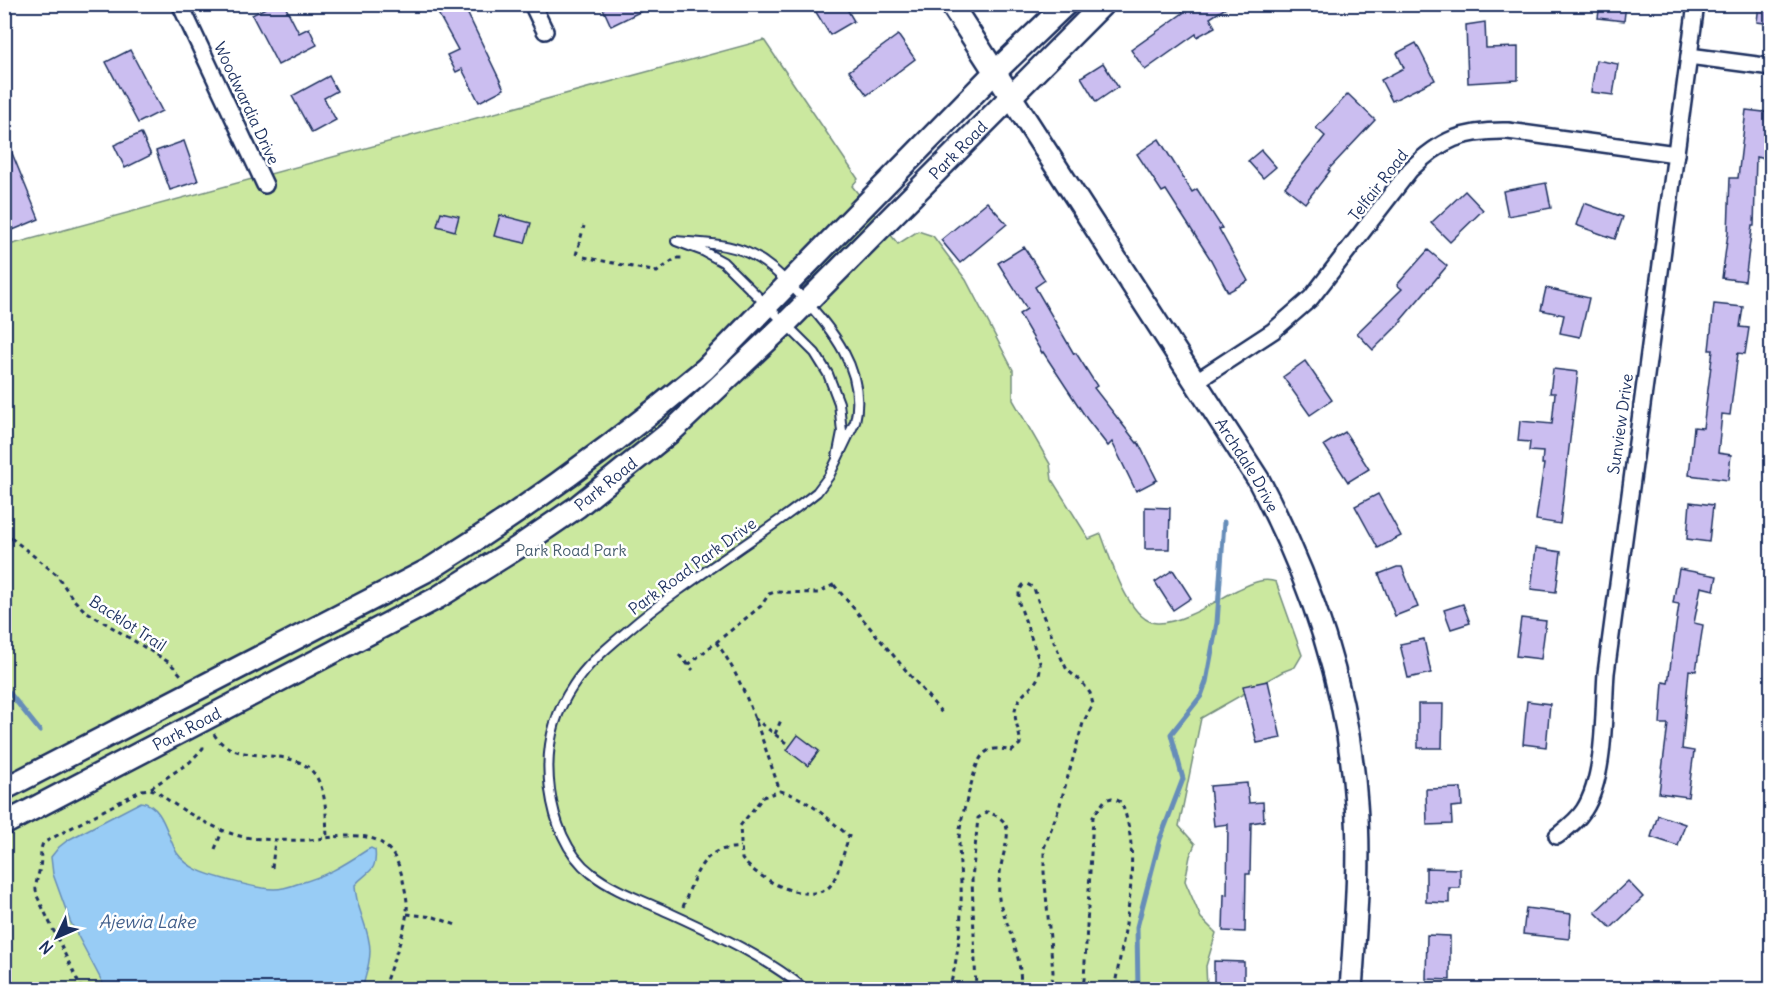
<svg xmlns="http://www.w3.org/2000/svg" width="1776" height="994" font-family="Delius,sans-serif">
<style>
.green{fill:#cbe89f;stroke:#738c7e;stroke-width:1.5}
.water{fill:#98ccf5;stroke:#668db9;stroke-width:1.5}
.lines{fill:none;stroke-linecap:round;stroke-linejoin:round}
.stream{stroke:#668db9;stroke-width:5}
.building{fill:#cbbef0;stroke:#1b2f5e;stroke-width:1.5}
.lane-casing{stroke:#1b2f5e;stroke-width:12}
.street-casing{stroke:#1b2f5e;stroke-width:20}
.secondary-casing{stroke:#1b2f5e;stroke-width:26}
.path{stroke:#1b2f5e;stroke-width:3;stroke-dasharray:4.5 4.5;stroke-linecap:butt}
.lane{stroke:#fff;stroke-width:8}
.street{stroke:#fff;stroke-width:15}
.secondary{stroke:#fff;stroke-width:21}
.labels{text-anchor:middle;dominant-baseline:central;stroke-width:5;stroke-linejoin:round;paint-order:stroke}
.street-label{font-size:16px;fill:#1b2f5e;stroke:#fff}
.park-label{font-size:16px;fill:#475d6e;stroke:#fff}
.water-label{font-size:18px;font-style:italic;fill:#405e8b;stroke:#fff}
</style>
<rect width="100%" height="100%" fill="#fff"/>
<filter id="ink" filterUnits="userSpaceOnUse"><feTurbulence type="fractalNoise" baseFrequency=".0167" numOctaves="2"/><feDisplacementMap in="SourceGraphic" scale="12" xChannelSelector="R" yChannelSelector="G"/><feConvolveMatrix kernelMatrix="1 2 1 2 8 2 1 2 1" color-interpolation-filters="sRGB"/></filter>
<g filter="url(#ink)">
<path class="green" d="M764 40 858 179 852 186 898 244 918 231 933 236 966 280 1013 370V400L1050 464 1052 480 1089 539 1101 534C1110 556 1128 622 1157 623 1182 624 1215 601 1237 590 1250 584 1263 577 1276 582L1302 655 1295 667 1282 672 1201 718 1179 826 1195 844 1190 856 1185 881 1201 918 1216 933 1206 966 1207 989H5V246Z"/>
<path class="water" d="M141 802C164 805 167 837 177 853 188 869 206 874 224 879 240 883 257 889 274 889 282 889 289 887 297 884 326 876 341 867 367 850L371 848 375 850C378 873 366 871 355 885 355 908 370 928 370 951 370 964 365 978 362 989H106L70 921 53 874 51 857 59 847 68 840Z"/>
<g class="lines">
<g class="stream">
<path d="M4 686 40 731"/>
<path d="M1138 990 1137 927 1160 839 1183 779 1171 734 1201 696 1206 682 1217 623 1224 522"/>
</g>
</g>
<g class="building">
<path d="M273 4H284L299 33 309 28 317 45 278 65 252 15Z"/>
<path d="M433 4H463L504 89 479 102 462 69 456 72 447 55 458 50Z"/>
<path d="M601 4H656L611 26Z"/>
<path d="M811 4H844L854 21 830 35Z"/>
<path d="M1179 4H1232L1210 18 1215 27 1197 37 1196 34 1145 70 1131 50 1183 13Z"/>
<path d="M1600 4H1626L1624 21 1598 18Z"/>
<path d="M1759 4H1772V24L1757 22Z"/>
<path d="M1485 22 1486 48 1518 47V80L1468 83 1466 25Z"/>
<path d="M898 35 915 59 867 95 849 71Z"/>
<path d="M1416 43 1435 80 1392 101 1381 80 1404 68 1397 53Z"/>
<path d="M130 50 162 111 138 123 106 62Z"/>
<path d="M1596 60 1618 64 1613 95 1591 92Z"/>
<path d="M1103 63 1118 87 1096 102 1081 77Z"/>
<path d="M329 76 337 91 324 98 336 120 312 133 292 96Z"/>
<path d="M1348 94 1375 120 1328 170 1330 171 1305 203 1285 187 1325 136 1316 128Z"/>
<path d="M1746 110 1772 113V125L1767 159 1756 157 1754 226H1752L1745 281 1722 278 1728 233 1730 178H1738Z"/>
<path d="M141 133 151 155 125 168 114 145Z"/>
<path d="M5 136 39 219 13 230 4 209Z"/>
<path d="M1159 139 1192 192 1197 189 1222 228 1219 229 1248 281 1228 292 1211 260 1166 190 1162 192 1137 154Z"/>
<path d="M184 141 198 181 170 190 156 151Z"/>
<path d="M1261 150 1276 167 1263 178 1248 161Z"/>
<path d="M1546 183 1551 208 1508 216 1503 191Z"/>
<path d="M1465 191 1483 210 1450 242 1431 223Z"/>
<path d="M987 202 1007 224 960 263 941 240Z"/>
<path d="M1584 203 1623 217 1615 239 1576 225Z"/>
<path d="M441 212 459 216 455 231 437 226Z"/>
<path d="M500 215 531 223 525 243 494 236Z"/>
<path d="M1024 247 1045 280 1035 287 1074 354 1076 353 1097 386 1094 388 1137 443 1138 442 1157 480 1136 491 1112 442 1108 446 1087 419 1043 352 1042 353 1019 314 1027 309 998 263Z"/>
<path d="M1428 250 1447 266 1401 320 1402 321 1373 350 1357 333 1402 289 1397 285Z"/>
<path d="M1546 288 1589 298 1580 337 1560 333 1564 315 1541 310Z"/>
<path d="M1714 304 1743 307 1740 327 1749 328 1745 354 1738 353 1730 415 1722 414 1718 453 1731 455 1728 480 1689 475 1694 427 1703 428 1713 350H1709Z"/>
<path d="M1305 361 1332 400 1310 415 1283 377Z"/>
<path d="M1553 369 1578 372 1560 524 1536 520 1544 464H1542L1543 452 1529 451 1530 442 1518 441 1520 421 1552 424 1555 393H1550Z"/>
<path d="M1345 432 1369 469 1348 482 1324 445Z"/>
<path d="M1378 494 1401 536 1378 548 1355 506Z"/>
<path d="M1690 502 1713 505 1709 542 1687 539Z"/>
<path d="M1145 507 1170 508 1169 549H1145Z"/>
<path d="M1536 548 1561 552 1556 592 1531 589Z"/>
<path d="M1397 567H1402L1418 607 1395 616 1379 574Z"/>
<path d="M1679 569 1717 576 1714 590 1701 587 1694 623 1703 625 1696 671 1689 670 1682 749 1694 751 1688 797 1659 793 1668 724H1660L1663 682 1668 683 1679 604 1673 603Z"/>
<path d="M1173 570 1191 598 1173 610 1155 582Z"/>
<path d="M1463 604 1470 623 1451 629 1444 610Z"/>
<path d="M1521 618 1546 621 1541 659 1516 656Z"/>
<path d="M1424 639 1431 673 1408 678 1400 644Z"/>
<path d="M1268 681 1281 738 1257 743 1243 686Z"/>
<path d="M1527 701 1550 704 1546 747 1523 744Z"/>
<path d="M1418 704H1443L1442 748H1418Z"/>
<path d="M798 735 819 751 808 766 787 750Z"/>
<path d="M1247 783 1249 803 1263 802 1264 821 1251 823 1250 874H1246L1245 932 1223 931 1224 894 1227 895 1228 824 1214 826 1210 786Z"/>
<path d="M1461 788 1462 806 1451 807 1452 824 1427 825 1426 789Z"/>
<path d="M1658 815 1685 824 1678 846 1651 837Z"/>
<path d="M1426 868 1460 869V888H1449V903L1426 902Z"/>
<path d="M1628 881 1643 897 1611 928 1595 912Z"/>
<path d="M1526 908 1571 914 1569 939 1523 934Z"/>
<path d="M1427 935 1450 936V980L1426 979Z"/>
<path d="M1214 961 1244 962V988H1239V990H1214Z"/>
</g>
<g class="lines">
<defs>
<path id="lane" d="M806 990C762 954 711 932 659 908 636 898 611 889 591 873 566 854 554 820 550 790 545 753 552 717 573 686 587 664 607 648 627 631 687 579 756 541 817 492L829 476 855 422C867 371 831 327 798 293 783 278 768 262 748 253 727 243 699 243 676 241L703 251 723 262 815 353 828 374 839 403 842 432 837 457"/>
<g id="street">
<path d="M180 4 265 185"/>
<path d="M532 4 545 31"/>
<path d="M1689 56 1772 67"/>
<path d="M1195 382 1273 331 1311 298 1410 170C1441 139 1464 130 1508 131L1676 154"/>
<path d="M1557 836C1567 828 1577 821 1584 810 1606 776 1603 713 1606 673L1696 4"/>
</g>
<g id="secondary">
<path id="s1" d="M951 4 1258 479C1312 582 1348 687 1356 803 1361 865 1355 928 1351 990"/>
<path d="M4 789 430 569C526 509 618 442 705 369L995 72 1066 4"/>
<path id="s2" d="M4 824 437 598 517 548 577 507 674 429 786 323 1103 4"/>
</g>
</defs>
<use href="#lane" class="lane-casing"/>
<use href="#street" class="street-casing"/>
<use href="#secondary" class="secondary-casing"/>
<g class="path">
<path d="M576 255 584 226"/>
<path d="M584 257 657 272 676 258H684"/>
<path d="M4 532 56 574 73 599 84 610 170 663 182 676"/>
<path d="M834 585 942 713"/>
<path d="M716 642C746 682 763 743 780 791"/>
<path d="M679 655 693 670"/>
<path d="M688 665 761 606 769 594 775 592 818 593 835 584"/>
<path d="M754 718 790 746"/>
<path d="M214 734C235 770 296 741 317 778 327 795 326 818 327 837"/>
<path d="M775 734 781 720"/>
<path d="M151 788 190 762 203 748 202 742"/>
<path d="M780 791C807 797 828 819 849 836 845 848 837 880 829 887 806 906 757 878 742 859L740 826 763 797Z"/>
<path d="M215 849 223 829"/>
<path d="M272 868 275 840"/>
<path d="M683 907C690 889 698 859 718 851 725 848 734 848 741 847"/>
<path d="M407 914 434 917 459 926"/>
<path d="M641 985 650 990"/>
<path d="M82 990 37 896C34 885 38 878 40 867 42 858 39 852 43 843L142 790 150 789 156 791C177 808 218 832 244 837 265 840 287 841 308 840 351 836 390 823 403 880 405 890 408 901 407 911 404 939 391 963 383 990"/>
<path d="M949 990C957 961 961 933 961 903 962 882 959 861 959 839 960 820 967 800 972 781 975 771 977 759 986 752 993 747 1003 749 1012 751L1020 744C1021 732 1012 718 1016 706 1023 688 1042 687 1040 663L1019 603V591L1023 585 1027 584 1034 588 1042 613 1059 653 1067 670 1082 682 1090 693 1093 704 1083 723 1059 808 1044 848V872L1053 972 1051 990"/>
<path d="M976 990 972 879 978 818 987 812C1014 820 1008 835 1003 857 1000 868 998 887 999 899 1000 905 1003 911 1005 917 1013 941 1023 964 1020 990"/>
<path d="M1080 990 1084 980 1093 817 1105 800 1112 798 1121 802C1144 854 1124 934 1114 990"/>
</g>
<use href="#lane" class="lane"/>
<use href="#street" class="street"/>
<use href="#secondary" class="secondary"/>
</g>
</g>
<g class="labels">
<g class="street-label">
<text transform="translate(247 103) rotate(65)">Woodwardia Drive</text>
<text stroke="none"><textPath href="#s2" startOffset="1178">Park Road</textPath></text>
<text transform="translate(1378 185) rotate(-52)">Telfair Road</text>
<text transform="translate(1620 424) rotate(-82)">Sunview Drive</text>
<text stroke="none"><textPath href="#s1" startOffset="548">Archdale Drive</textPath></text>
<text stroke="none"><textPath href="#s2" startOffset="692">Park Road</textPath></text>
<text transform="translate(692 566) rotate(-36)">Park Road Park Drive</text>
<text transform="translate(128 623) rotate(33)">Backlot Trail</text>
<text stroke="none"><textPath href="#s2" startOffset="206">Park Road</textPath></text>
</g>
<g class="park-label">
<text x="571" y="550">Park Road Park</text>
</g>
<g class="water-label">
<text x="147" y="921">Ajewia Lake</text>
</g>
</g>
<rect width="1776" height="994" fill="none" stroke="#fff" stroke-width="24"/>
<rect x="12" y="12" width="1752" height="970" fill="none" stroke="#1b2f5e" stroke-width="2" filter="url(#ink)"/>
<g transform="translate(57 937) rotate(226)" stroke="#ffffff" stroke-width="4.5" paint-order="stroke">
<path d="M0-4.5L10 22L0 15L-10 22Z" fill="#1b2f5e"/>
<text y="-9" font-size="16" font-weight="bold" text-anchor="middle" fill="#1b2f5e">N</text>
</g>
</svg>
